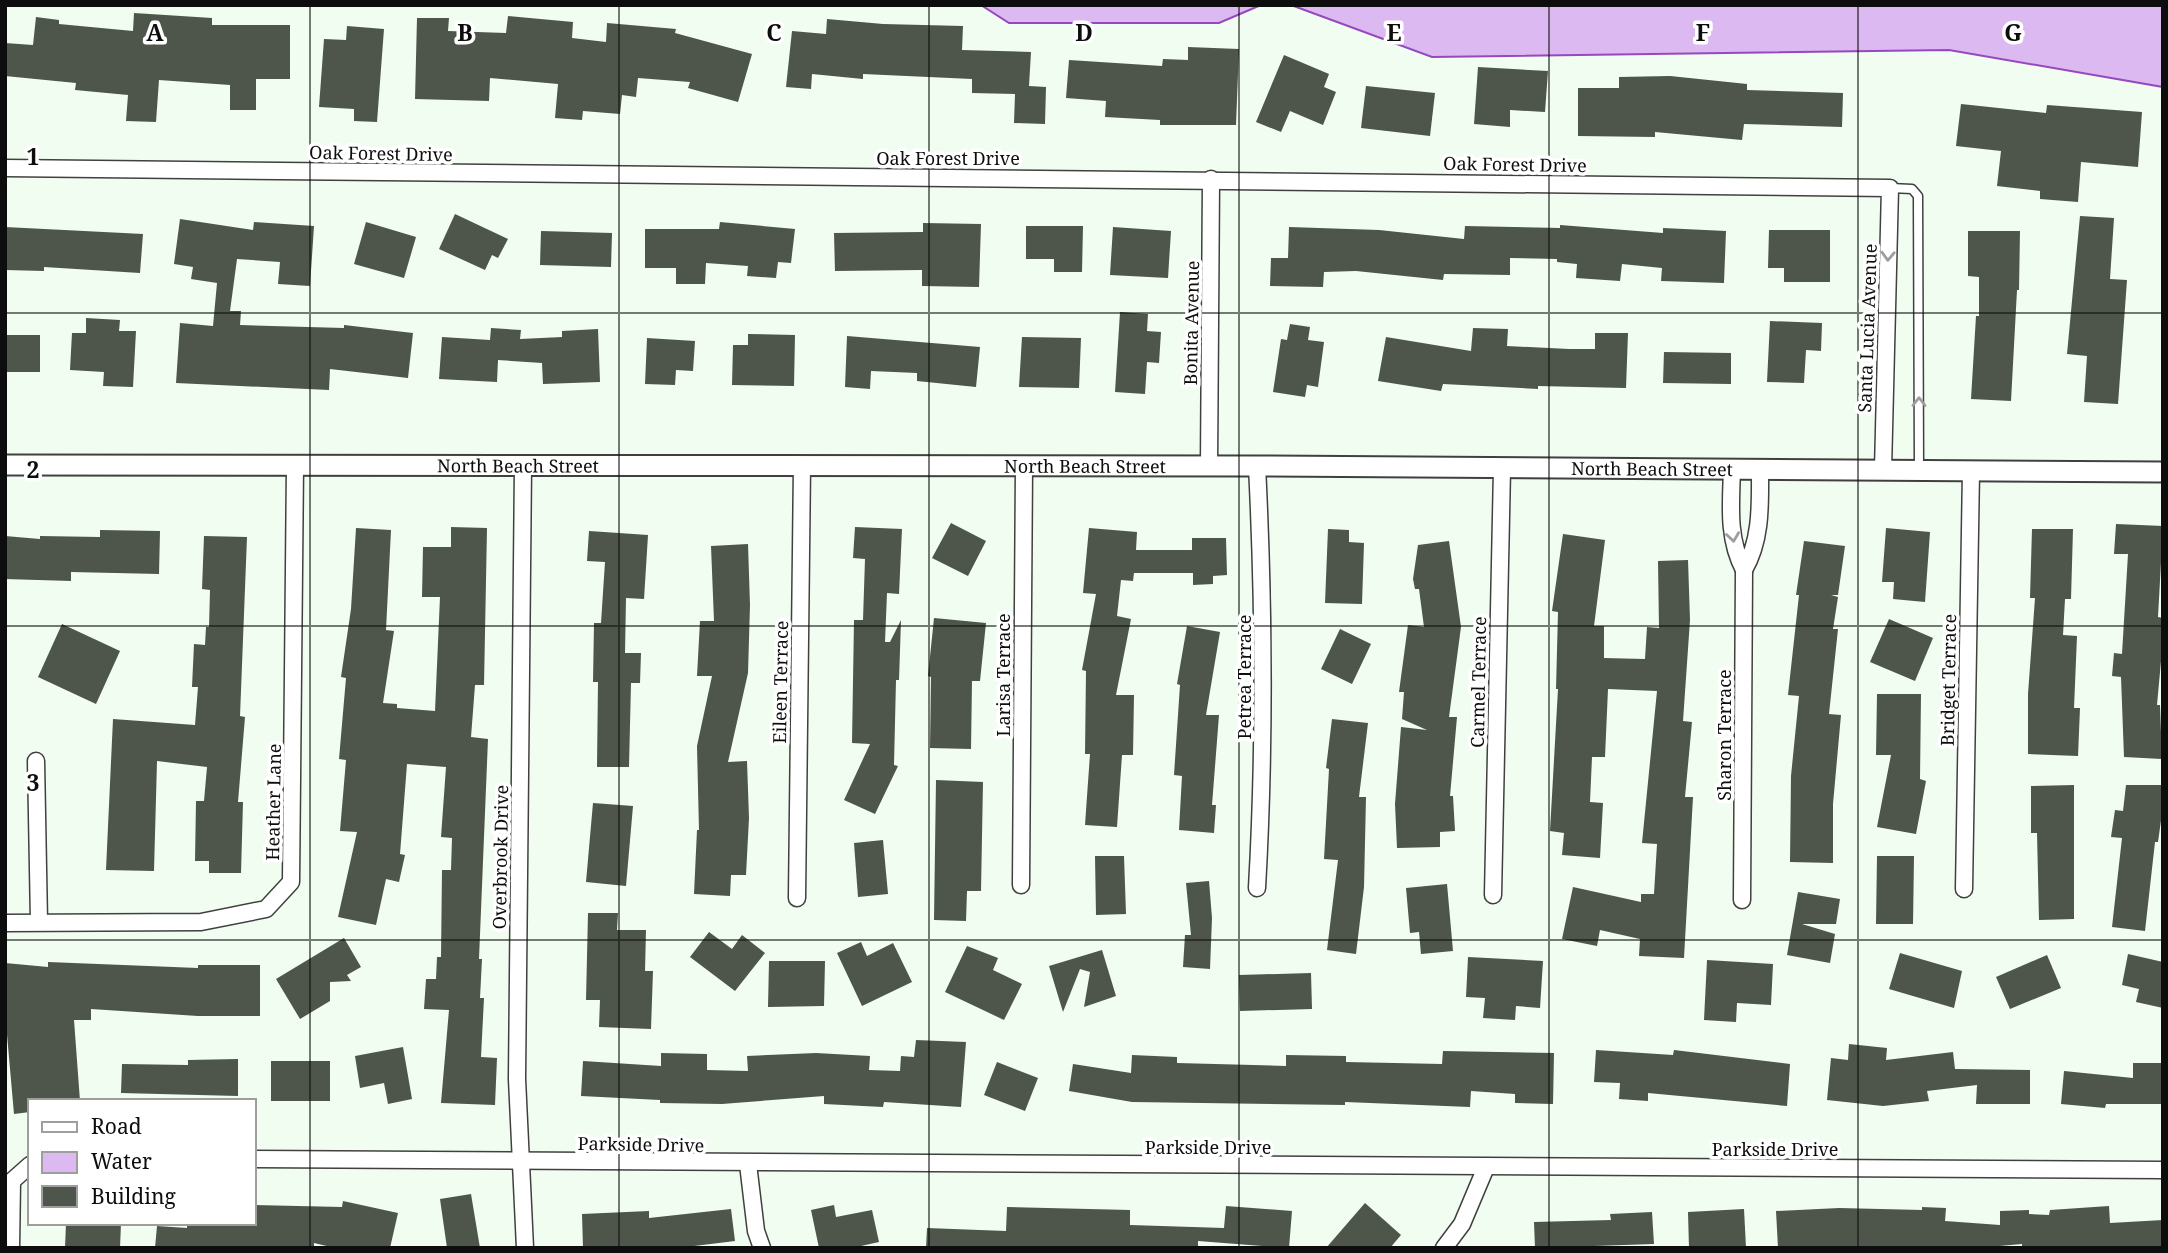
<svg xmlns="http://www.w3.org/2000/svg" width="2168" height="1253" font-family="'Noto Serif',serif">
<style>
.water{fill:#dcb9f0;stroke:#9748bf;stroke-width:2}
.building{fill:#4e554b}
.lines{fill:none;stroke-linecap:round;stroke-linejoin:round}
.service-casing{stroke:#404040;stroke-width:11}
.minor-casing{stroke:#404040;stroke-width:19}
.tertiary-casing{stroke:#404040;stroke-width:23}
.service{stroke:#fff;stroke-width:8}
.minor{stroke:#fff;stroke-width:16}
.tertiary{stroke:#fff;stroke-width:19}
.oneway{stroke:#9e9e9e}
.grid{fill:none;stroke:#0d0d0d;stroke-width:2;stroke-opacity:0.55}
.labels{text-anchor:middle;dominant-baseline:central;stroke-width:7;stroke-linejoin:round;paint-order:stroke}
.street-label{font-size:18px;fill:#0d0d0d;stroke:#fff}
.grid-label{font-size:23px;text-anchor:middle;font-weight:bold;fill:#0d0d0d;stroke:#fff;stroke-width:7;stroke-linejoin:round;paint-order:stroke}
</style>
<rect width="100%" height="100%" fill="#f0fdf0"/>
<g class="water">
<path d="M981 5H1261L1219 23H1009Z"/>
<path d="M1291 5H2163V87L1949 50 1432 57Z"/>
</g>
<g class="building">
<path d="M134 13 212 18V25H290V79H256V110H230V85L159 80 156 122 126 121 128 95 75 90 76 83 5 76V43L33 45 36 17 59 20V24L133 31Z"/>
<path d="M508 16 573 22 572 38 606 42 607 23 676 29 675 33 752 54 738 102 688 88 690 82 638 78 636 97 622 95 620 114 583 111 582 120 555 118 558 84 490 78 489 101 415 99 417 18H449L448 31 506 33Z"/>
<path d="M827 19 883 24 963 26 962 50 1031 52 1029 86 1046 87 1045 124 1014 123 1015 94 972 93V79L863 74V79L812 74 811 89 786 87 792 31 826 34Z"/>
<path d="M347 26 384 29 377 122 354 121V109L319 107 324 39 346 40Z"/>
<path d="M1188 47 1239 49 1236 125H1160V120L1105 117 1106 101 1066 98 1069 60 1162 66 1163 59 1188 60Z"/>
<path d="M1284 55 1329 74 1324 87 1336 92 1323 125 1290 111 1281 132 1256 122Z"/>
<path d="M1478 67 1548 71 1545 112 1510 110V127L1474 124Z"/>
<path d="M1670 76 1747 84V90L1843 93 1842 127 1744 124 1742 140 1655 132V137L1578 136V88H1619V77Z"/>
<path d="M1366 86 1435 93 1430 136 1361 128Z"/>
<path d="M1961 104 2046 113 2047 105 2142 112 2138 167 2081 162 2078 202 2040 199V191L1997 186 2001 151 1956 146Z"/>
<path d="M455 214 508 239 498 258 492 255 485 270 439 249Z"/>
<path d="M2080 216 2114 218 2110 279 2127 280 2118 404 2084 402 2087 356 2067 354Z"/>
<path d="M180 219 253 230 254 222 314 226 310 286 278 284 280 262 237 259 230 311H241L240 325 344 328V325L413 333 408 378 330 369 329 390 176 383 180 323 213 326 217 283 191 279 193 267 174 264Z"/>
<path d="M366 222 416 237 404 278 354 264Z"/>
<path d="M720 222 795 229 791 263 778 262 776 278 747 276 748 266 706 263 705 284H676V268H645V229H719Z"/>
<path d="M923 223 981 224 979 287 922 286V270L835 271 834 233 923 232Z"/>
<path d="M1560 225 1663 233V228L1726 231 1724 283 1661 281 1662 268 1622 264 1620 281 1576 278 1577 264 1557 262V259L1510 258V275L1444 274 1443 280 1356 271 1324 272 1323 287 1270 286 1271 258H1288L1289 227 1379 230 1464 239 1465 226 1560 228Z"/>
<path d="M1026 226H1083L1082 272H1054V259H1026Z"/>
<path d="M5 227 143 234 140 273 44 267V271L5 270Z"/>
<path d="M1113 227 1171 231 1168 278 1110 275Z"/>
<path d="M1769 230H1830V282H1784V268H1768Z"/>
<path d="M541 231 612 233 611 267 540 265Z"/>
<path d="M1968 231H2020L2019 290H2017L2011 401 1971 399 1976 316H1979V277L1968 276Z"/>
<path d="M1120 312 1148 314 1147 331 1161 332 1159 363 1147 362 1145 394 1115 392Z"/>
<path d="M86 318 120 320 119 331H136L133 387 103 386 104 372 70 370 72 333H86Z"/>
<path d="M1770 321 1822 323 1821 351 1806 350 1804 383 1767 382Z"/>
<path d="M1290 324 1310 327 1308 340 1324 342 1318 387 1307 385 1305 397 1273 392 1281 339 1287 340Z"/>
<path d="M491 328 521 330 520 339 562 337V331L598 329 600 382 543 384 542 363 498 360 497 382 439 379 442 337 490 340Z"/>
<path d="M1473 328 1508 329 1507 346 1569 349H1595V333H1628L1626 388 1538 386V389L1443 384 1441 391 1378 381 1386 337 1471 351Z"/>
<path d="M748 334 795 335 794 386 732 385 733 345H748Z"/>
<rect x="5" y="335" width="35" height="37"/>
<path d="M847 336 980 347 976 387 917 381V373L871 371 870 389 845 387Z"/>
<path d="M1022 337 1081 338 1079 388 1019 387Z"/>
<path d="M647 338 695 341 693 371 676 370 675 385 645 384Z"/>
<path d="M1664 352 1731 353V384L1663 383Z"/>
<path d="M951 523 986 541 968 576 932 558Z"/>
<path d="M2116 524 2163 526 2158 617 2163 618V639L2157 705H2160L2162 759 2124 757 2121 677 2112 676 2114 653 2122 654 2128 554H2114Z"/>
<path d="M451 527 487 528 484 685H475L471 737 488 739 479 959H482L480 998H484L481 1057 497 1058 495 1105 441 1103 449 1010 424 1009 426 979H436L437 957H441L442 870H451L452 838 441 837 446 767 407 764 400 854 405 855 399 882 386 879 376 925 338 917 357 832 340 831 346 760 339 759 346 678 341 677 351 609 356 528 391 530 386 630 394 631 383 703 397 704V708L435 711 440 597H422L423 547H451Z"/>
<path d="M855 527 902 529 899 594 887 593 885 642H890L901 620 899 680H896L894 765 898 766 875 814 844 800 870 744 852 743 854 620H863L865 559 853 558Z"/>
<path d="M1089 528 1137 532 1136 550H1192V538H1226L1227 575 1213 576V584L1193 585V573H1134L1133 581 1121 580 1117 616 1131 619 1116 695H1134L1133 755H1122L1117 827 1085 825 1090 754H1085L1086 671 1082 670 1096 594 1083 593Z"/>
<path d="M1886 528 1930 532 1925 602 1893 599 1894 582H1882Z"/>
<path d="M1328 529 1349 530V542L1364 543 1362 604 1325 603Z"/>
<path d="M2032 529H2073L2071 599H2065L2063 635 2077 636 2074 708H2080L2078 756 2028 754V694L2035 598H2030Z"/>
<path d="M100 530 160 531 159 574 71 572V581L5 579V536L40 539V536L100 537Z"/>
<path d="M589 531 648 535 644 599 626 598 625 653H641L640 683H631L629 767H597L598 682H593L594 623H601L605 562 587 561Z"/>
<path d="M1563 534 1605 540 1594 626H1604V658L1645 659 1647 627 1659 628 1658 561 1688 560 1690 620 1683 721 1692 722 1685 797H1693L1684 958 1639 956 1640 939 1600 930 1597 946 1562 939 1573 887 1641 902V894H1654L1657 844 1642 843 1657 691 1608 689 1605 757H1592L1590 802 1603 803 1600 858 1562 855 1564 833 1550 831 1558 689H1556L1558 612 1552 611Z"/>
<path d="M204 536 247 537 240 716 245 717 238 802H243L241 873H209V861H195L196 801H204L207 767 157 761 154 871 106 870 113 719 195 725 198 687H192L194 644 205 645 206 627H209L210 590 202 589Z"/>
<path d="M1449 541 1461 627 1449 717H1457L1450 796H1453L1455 831 1440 832V847L1397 848 1395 804 1401 727 1427 730 1402 719 1404 692H1399L1408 625 1424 627 1419 589H1415L1413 579 1418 545Z"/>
<path d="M1804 541 1845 546 1838 595H1831L1838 597 1833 629H1838L1829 714 1841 715 1833 804V863L1790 862 1791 776 1799 696 1788 695 1799 595H1796Z"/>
<path d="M748 544 750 605 748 673 728 762 747 761 749 818 746 875H731L730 896 694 894 697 830H699L697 746 712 676H697L700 621H714L711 546Z"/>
<path d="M934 618 986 623 980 681H972L971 749 930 748 931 677 928 676Z"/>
<path d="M1889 619 1933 638 1915 681 1870 662Z"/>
<path d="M62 624 120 651 96 704 38 677Z"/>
<path d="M1187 626 1220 632 1206 715H1219L1212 805H1216L1214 833 1179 830 1182 776 1174 775 1180 685 1177 684Z"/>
<path d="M1340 629 1371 644 1352 684 1321 669Z"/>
<path d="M1877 694H1921L1920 779 1926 781 1916 834 1877 827 1891 755H1876Z"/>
<path d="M1332 719 1368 723 1359 797H1366L1364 887 1356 954 1327 950 1338 860 1324 859 1329 769 1326 768Z"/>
<path d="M936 780 983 782 981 891H967L966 921 934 920Z"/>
<path d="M2074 785V919L2039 920 2037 833H2031V786Z"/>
<path d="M2126 785H2163V806L2158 842H2155L2145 931 2112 927 2122 838 2111 837 2115 810 2123 811Z"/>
<path d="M593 803 633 806 626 886 586 882Z"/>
<path d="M883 840 888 894 858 897 854 843Z"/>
<path d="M1095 856H1124L1126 914 1096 915Z"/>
<path d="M1877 856H1914L1913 924H1876Z"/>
<path d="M1209 881 1212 918 1210 969 1183 967 1185 935H1191L1186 883Z"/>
<path d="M1447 884 1453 951 1421 954 1419 932 1410 933 1406 888Z"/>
<path d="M1798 892 1840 899 1836 924H1802L1835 934 1830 963 1787 955Z"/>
<path d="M588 913H618L617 930H646L645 971H653L651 1029 599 1027 600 1000H586Z"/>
<path d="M709 932 732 949 742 935 765 953 735 991 690 957Z"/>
<path d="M344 938 361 967 347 975 351 981 330 982V1001L300 1019 276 979Z"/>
<path d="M861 942 867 956 893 943 912 982 862 1006 837 953Z"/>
<path d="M967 946 998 958 993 970 1022 984 1004 1020 945 992Z"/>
<path d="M1102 950 1116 996 1084 1007 1090 972 1080 969 1063 1012 1049 966Z"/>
<path d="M1900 953 1962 971 1954 1008 1889 989Z"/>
<path d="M2128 954 2163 962V1008L2136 1002 2139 989 2122 985Z"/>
<path d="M2047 955 2061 988 2010 1009 1996 977Z"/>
<path d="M1468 957 1543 961 1540 1008 1516 1006 1515 1020 1483 1018 1485 998 1466 997Z"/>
<path d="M1707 960 1773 964 1771 1005 1737 1003 1736 1022 1704 1020Z"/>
<path d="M769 961H825L824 1006 768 1007Z"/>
<path d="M48 962 198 968V965H260V1016H198L91 1009V1020H74L80 1101H30V1112L14 1114 5 1012V963L48 967Z"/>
<path d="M1311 973 1312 1009 1240 1011 1239 975Z"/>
<path d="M916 1040 966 1042 961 1107 884 1102 883 1107 824 1104V1096L722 1104 660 1103V1100L581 1096 583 1061 661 1066V1053L707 1054V1070L748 1071 747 1056 816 1053 870 1056 869 1070 900 1071 901 1056 914 1057Z"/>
<path d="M1849 1044 1887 1048 1886 1060 1953 1052 1955 1069 2030 1070V1104H1976L1977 1085 1927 1091 1929 1101 1883 1106 1827 1100 1831 1058 1848 1060Z"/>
<path d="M403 1047 412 1099 388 1104 384 1083 360 1088 355 1056Z"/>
<path d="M1596 1050 1673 1055 1674 1050 1790 1064 1787 1106 1648 1093V1101L1619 1099 1620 1083 1594 1082Z"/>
<path d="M1443 1051 1554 1053 1553 1104 1515 1103V1094L1471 1091 1470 1107 1345 1102V1105L1132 1102 1069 1091 1073 1064 1131 1073 1132 1055 1177 1057V1063L1286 1066V1055L1346 1056V1062L1442 1064Z"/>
<path d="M238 1059V1096L121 1093 122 1064 188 1065V1060Z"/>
<rect x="271" y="1061" width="59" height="40"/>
<path d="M997 1062 1038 1078 1025 1111 984 1095Z"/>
<path d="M2133 1063H2163V1104H2106L2105 1108 2061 1104 2064 1071 2133 1078Z"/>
<path d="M471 1194 480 1248H447L440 1199Z"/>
<path d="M343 1201 398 1213 390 1248H335L314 1243V1248H155L157 1226 187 1228V1223H254V1205L342 1207Z"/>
<path d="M1365 1203 1401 1235 1390 1248H1326Z"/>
<path d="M834 1205 836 1217 872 1210 879 1242 852 1248H819L811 1210Z"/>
<path d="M1226 1206 1292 1211 1289 1248 1198 1241V1248H926L927 1228 1006 1231 1007 1207 1130 1210V1225L1224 1228Z"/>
<path d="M2109 1206 2110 1223 2163 1220V1248H2022V1244L1977 1248H1778L1776 1211 1839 1208 1922 1210V1207L1946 1208 1945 1221 2000 1225V1211L2029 1210V1214L2049 1215 2050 1210Z"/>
<path d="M731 1209 735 1241 678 1248H583L582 1214 649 1211V1218Z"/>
<path d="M1744 1209 1746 1248H1689L1688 1212Z"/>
<path d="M1652 1212 1654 1244 1535 1248 1534 1222 1611 1220 1610 1214Z"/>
<path d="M66 1223H121L120 1248H65Z"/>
</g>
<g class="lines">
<defs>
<path id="service" d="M1890 188 1912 189 1918 196 1919 470"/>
<g id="minor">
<path d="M5 168 1890 188 1883 470"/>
<path d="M523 465 517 1079 525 1248"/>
<path d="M1257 466C1264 607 1265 747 1257 888"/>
<path d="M1209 467 1211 179"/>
<path d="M1732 469C1731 503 1727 538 1744 570 1762 539 1760 503 1760 469"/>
<path d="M36 761 39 922"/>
<path d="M1021 885 1024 466"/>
<path d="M1964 889 1971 471"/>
<path d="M1493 895 1502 469"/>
<path d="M797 898 802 465"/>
<path d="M1742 900 1744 570"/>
<path d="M5 923 201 922 266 909 291 882 295 464"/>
<path d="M254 1159 2163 1170"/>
<path d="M748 1164 756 1231 762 1248"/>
<path d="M11 1248 12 1181 30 1165"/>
<path d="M1444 1248 1462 1224 1486 1167"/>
</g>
<g id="tertiary">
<path id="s1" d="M5 465 1257 466 2163 472"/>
</g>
</defs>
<use href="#service" class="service-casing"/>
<use href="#minor" class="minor-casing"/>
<use href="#tertiary" class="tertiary-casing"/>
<use href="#service" class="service"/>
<use href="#minor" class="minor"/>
<use href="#tertiary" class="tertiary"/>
</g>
<defs><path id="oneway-chevron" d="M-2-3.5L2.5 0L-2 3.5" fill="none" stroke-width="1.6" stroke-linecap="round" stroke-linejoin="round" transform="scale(1.75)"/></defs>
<g class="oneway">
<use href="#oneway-chevron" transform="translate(1888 256) rotate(92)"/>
<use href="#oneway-chevron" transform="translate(1919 402) rotate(-90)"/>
<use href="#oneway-chevron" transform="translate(1733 537) rotate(82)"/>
</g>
<path class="grid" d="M310 5V1248M619 5V1248M929 5V1248M1239 5V1248M1549 5V1248M1858 5V1248M5 313H2163M5 626H2163M5 940H2163"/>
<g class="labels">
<g class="street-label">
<text transform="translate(381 153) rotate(1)">Oak Forest Drive</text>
<text x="948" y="158">Oak Forest Drive</text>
<text transform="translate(1515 164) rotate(1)">Oak Forest Drive</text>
<text transform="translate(1191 323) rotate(-89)">Bonita Avenue</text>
<text transform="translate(1867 328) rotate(-88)">Santa Lucia Avenue</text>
<text stroke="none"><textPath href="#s1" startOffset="513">North Beach Street</textPath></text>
<text stroke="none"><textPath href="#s1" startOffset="1080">North Beach Street</textPath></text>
<text stroke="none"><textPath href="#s1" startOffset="1647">North Beach Street</textPath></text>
<text transform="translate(1003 675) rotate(-90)">Larisa Terrace</text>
<text transform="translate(1244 677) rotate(-90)">Petrea Terrace</text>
<text transform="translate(1948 680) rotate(-89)">Bridget Terrace</text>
<text transform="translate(780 682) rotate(-89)">Eileen Terrace</text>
<text transform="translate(1478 682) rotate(-89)">Carmel Terrace</text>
<text transform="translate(1724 735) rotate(-90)">Sharon Terrace</text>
<text transform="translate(273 802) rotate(-89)">Heather Lane</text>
<text transform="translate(500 857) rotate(-89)">Overbrook Drive</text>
<text transform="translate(641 1144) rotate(1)">Parkside Drive</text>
<text x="1208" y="1147">Parkside Drive</text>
<text x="1775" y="1149">Parkside Drive</text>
</g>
</g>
<g class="grid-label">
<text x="155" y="41">A</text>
<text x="465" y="41">B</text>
<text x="774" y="41">C</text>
<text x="1084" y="41">D</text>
<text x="1394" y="41">E</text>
<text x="1703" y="41">F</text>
<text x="2013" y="41">G</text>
<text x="33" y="165">1</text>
<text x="33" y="478">2</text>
<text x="33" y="791">3</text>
</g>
<rect width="2168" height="1253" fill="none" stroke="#0d0d0d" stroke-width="14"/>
<rect x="28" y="1099" width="228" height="126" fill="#ffffff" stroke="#9e9e9e" stroke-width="2"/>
<rect x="42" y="1122" width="35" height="10" fill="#ffffff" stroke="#9e9e9e" stroke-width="2"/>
<text x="91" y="1134" font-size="21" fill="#0d0d0d">Road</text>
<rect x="42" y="1152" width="35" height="21" fill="#dcb9f0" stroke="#9e9e9e" stroke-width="2"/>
<text x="91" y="1169" font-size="21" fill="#0d0d0d">Water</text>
<rect x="42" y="1186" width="35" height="21" fill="#4e554b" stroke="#9e9e9e" stroke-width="2"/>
<text x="91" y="1204" font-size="21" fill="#0d0d0d">Building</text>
</svg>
